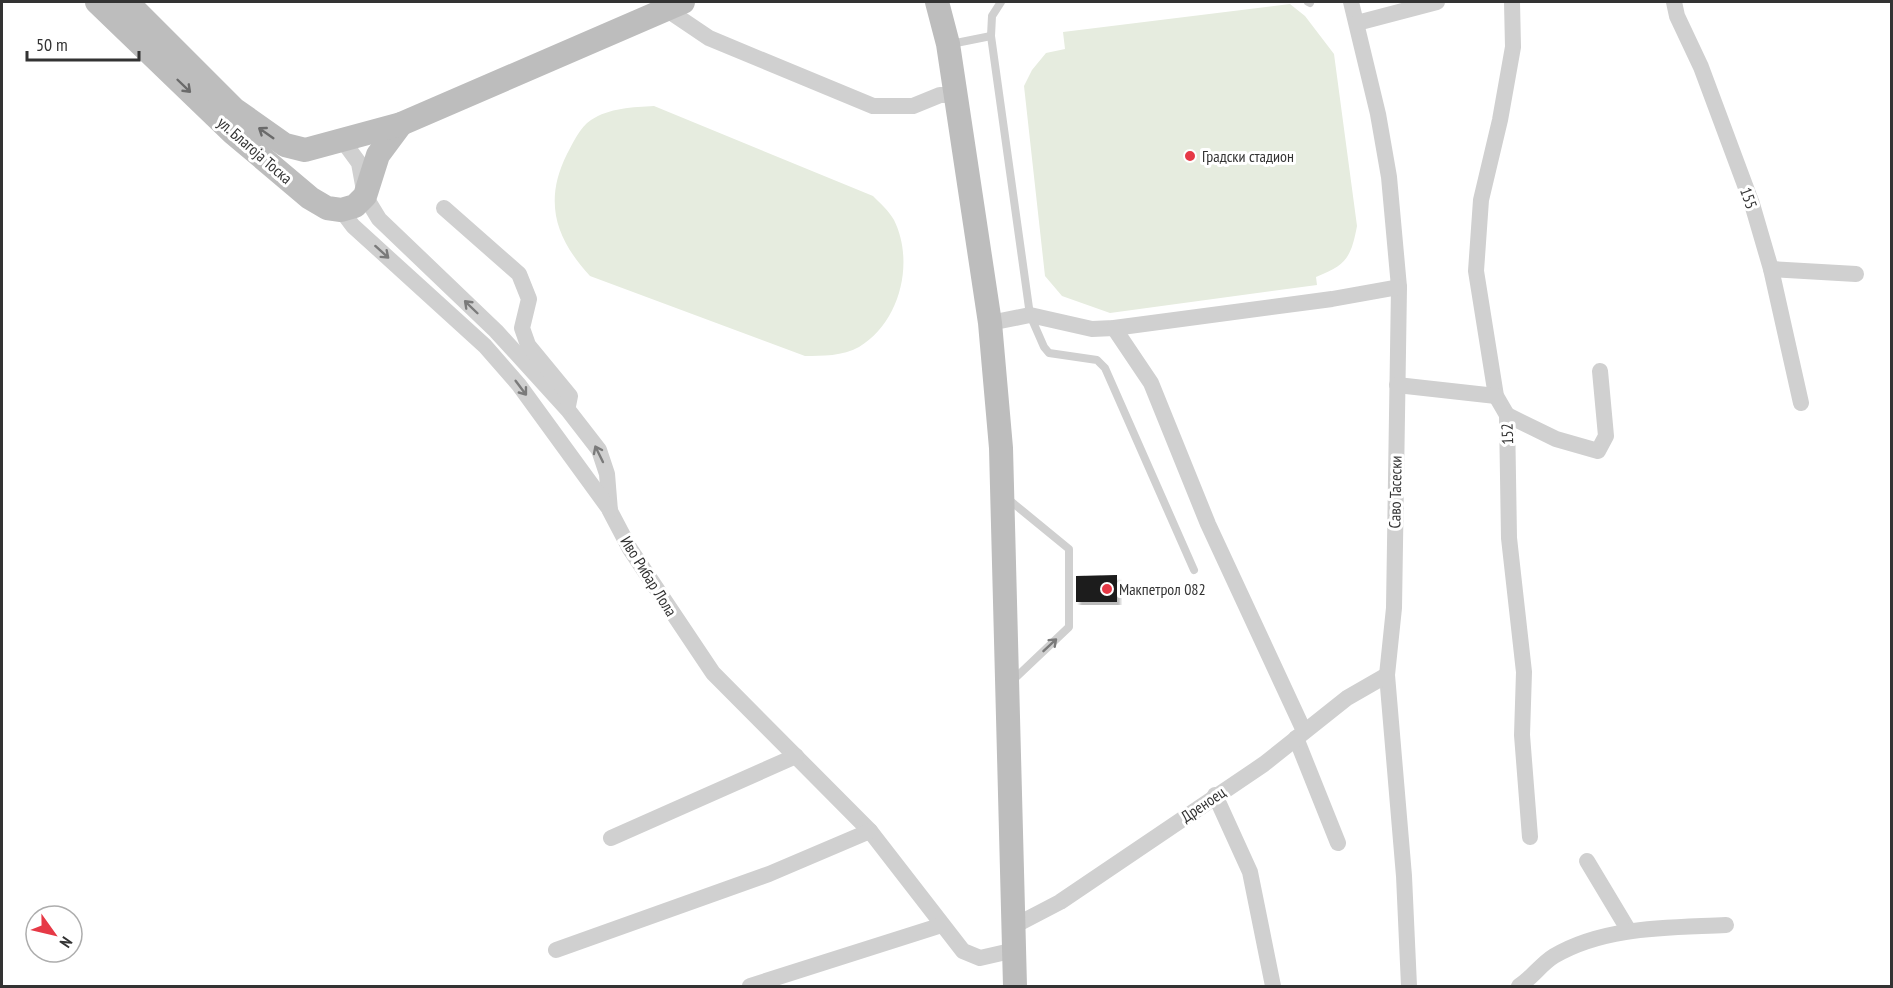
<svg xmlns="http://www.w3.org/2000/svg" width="1893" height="988" font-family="'PT Sans Narrow',sans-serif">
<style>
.green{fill:#e6ecdf}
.building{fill:#1a1a1a;filter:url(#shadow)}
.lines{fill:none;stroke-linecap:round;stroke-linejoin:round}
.lane{stroke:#d0d0d0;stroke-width:8}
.street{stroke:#d0d0d0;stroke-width:16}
.secondary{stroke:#bdbdbd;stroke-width:24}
.oneway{stroke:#6a6a6a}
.oneway2{stroke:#7a7a7a}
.poi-dot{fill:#e63946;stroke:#fff;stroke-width:2}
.labels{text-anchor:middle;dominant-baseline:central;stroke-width:6;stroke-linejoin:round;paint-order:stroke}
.street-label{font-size:16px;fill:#333;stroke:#fff}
.poi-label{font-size:16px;fill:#333;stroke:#fff;text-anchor:start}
</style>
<defs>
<filter id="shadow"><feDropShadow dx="3.5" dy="6" stdDeviation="1.5" flood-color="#0004"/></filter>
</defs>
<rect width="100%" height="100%" fill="#fff"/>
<g class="green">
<path d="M1290 4 1305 16 1334 54 1357 226C1351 258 1346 265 1316 277L1317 285 1110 313 1062 296 1045 276 1024 86 1032 70 1046 53 1065 49 1063 32Z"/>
<path d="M654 106 873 196C880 203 889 211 894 220 915 262 900 323 859 347 843 356 822 356 805 356L590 276C556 239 543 202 567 154 573 143 580 127 591 120 609 108 633 107 654 106Z"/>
</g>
<path class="building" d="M1117 575V602H1076V576Z"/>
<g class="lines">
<g class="lane">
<path d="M1001 2 992 16 991 36 1030 315 1044 347 1049 353 1097 360 1105 368 1194 570"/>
<path d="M1308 2 1310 3"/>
<path d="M951 44 991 36"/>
<path d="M1008 499 1069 549V627L1012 681"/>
</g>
<g class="street">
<path d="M1351 2 1378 114 1389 177 1399 287 1394 608 1387 675 1404 876 1409 986"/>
<path d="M1512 2 1513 47 1500 120 1481 200 1476 271 1496 396 1507 415 1509 538 1524 672 1522 735 1530 837"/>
<path d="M1674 2 1677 16 1701 67 1752 204 1771 269 1801 403"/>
<path d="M666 9 709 38 873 106H913L940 95H956"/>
<path d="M1357 23 1437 2"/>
<path d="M343 141 359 163 365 196 379 219 496 331 568 410 599 450 607 474 610 511 630 549 713 673 870 831 963 951 980 958 1015 950"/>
<path d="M444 208 519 274 529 299 522 328 528 345 570 396 568 406"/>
<path d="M341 210 353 226 485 346 519 385 610 510"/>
<path d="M1771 269 1856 274"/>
<path d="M990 323 1030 315 1092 329 1114 328 1332 299 1399 287"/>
<path d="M1114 328 1151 383 1208 524 1304 731"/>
<path d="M1397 385 1496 396"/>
<path d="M1507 415 1556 439 1598 451 1606 436 1600 371"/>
<path d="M1296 738 1338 843"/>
<path d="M1215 795 1250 872 1273 986"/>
<path d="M611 838 796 756"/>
<path d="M1587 861 1629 931"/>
<path d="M1014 926 1060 902 1264 764 1347 698 1387 675"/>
<path d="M556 950 769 874 870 831"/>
<path d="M750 986 942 925"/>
<path d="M1519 986C1532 978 1541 964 1554 956 1605 926 1668 928 1726 925"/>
</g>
<g class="secondary">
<path d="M97 2 233 133 310 198 327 208 341 210 355 206 365 196 378 155 401 124"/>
<path d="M127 2 234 109 285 145 305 150 401 124 683 2"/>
<path d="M937 2 948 44 990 323 1001 448 1015 986"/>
</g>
</g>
<defs><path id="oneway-shaft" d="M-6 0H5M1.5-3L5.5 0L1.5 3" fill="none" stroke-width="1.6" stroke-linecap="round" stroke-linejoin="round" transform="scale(1.5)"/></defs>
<g class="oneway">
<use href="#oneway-shaft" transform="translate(184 86) rotate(44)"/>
<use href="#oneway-shaft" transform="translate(266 133) rotate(-145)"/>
</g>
<g class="oneway2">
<use href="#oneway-shaft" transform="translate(382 252) rotate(42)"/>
<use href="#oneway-shaft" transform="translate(471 307) rotate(-136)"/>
<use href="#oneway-shaft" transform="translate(521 388) rotate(53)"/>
<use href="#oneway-shaft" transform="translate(599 454) rotate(-116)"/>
<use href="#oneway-shaft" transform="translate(1050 645) rotate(-43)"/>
</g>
<g class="poi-dot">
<circle cx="1190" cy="156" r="6"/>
<circle cx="1107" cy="589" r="6"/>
</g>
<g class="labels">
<g class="street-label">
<text transform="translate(255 150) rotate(41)">ул. Благоја Тоска</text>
<text transform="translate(1749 198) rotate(70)">155</text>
<text transform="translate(1507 434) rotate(-92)">152</text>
<text transform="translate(1395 492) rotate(-89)">Саво Тасески</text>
<text transform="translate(649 576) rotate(58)">Иво Рибар Лола</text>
<text transform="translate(1203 804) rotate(-34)">Дреноец</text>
</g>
<g class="poi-label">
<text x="1202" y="156">Градски стадион</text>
<text x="1119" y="589">Макпетрол 082</text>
</g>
</g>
<rect width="1893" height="988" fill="none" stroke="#333333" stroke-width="6"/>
<g transform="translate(54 934) rotate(124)"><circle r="28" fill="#ffffff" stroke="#adadad" stroke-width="1.5"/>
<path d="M0-4.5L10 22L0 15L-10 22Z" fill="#e63946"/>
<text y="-9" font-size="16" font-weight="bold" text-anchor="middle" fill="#333333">N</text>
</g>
<path d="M27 51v9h112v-9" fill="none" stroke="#333333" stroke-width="3"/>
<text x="36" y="51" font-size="18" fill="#333333" stroke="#ffffff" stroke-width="4.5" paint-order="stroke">50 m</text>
</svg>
